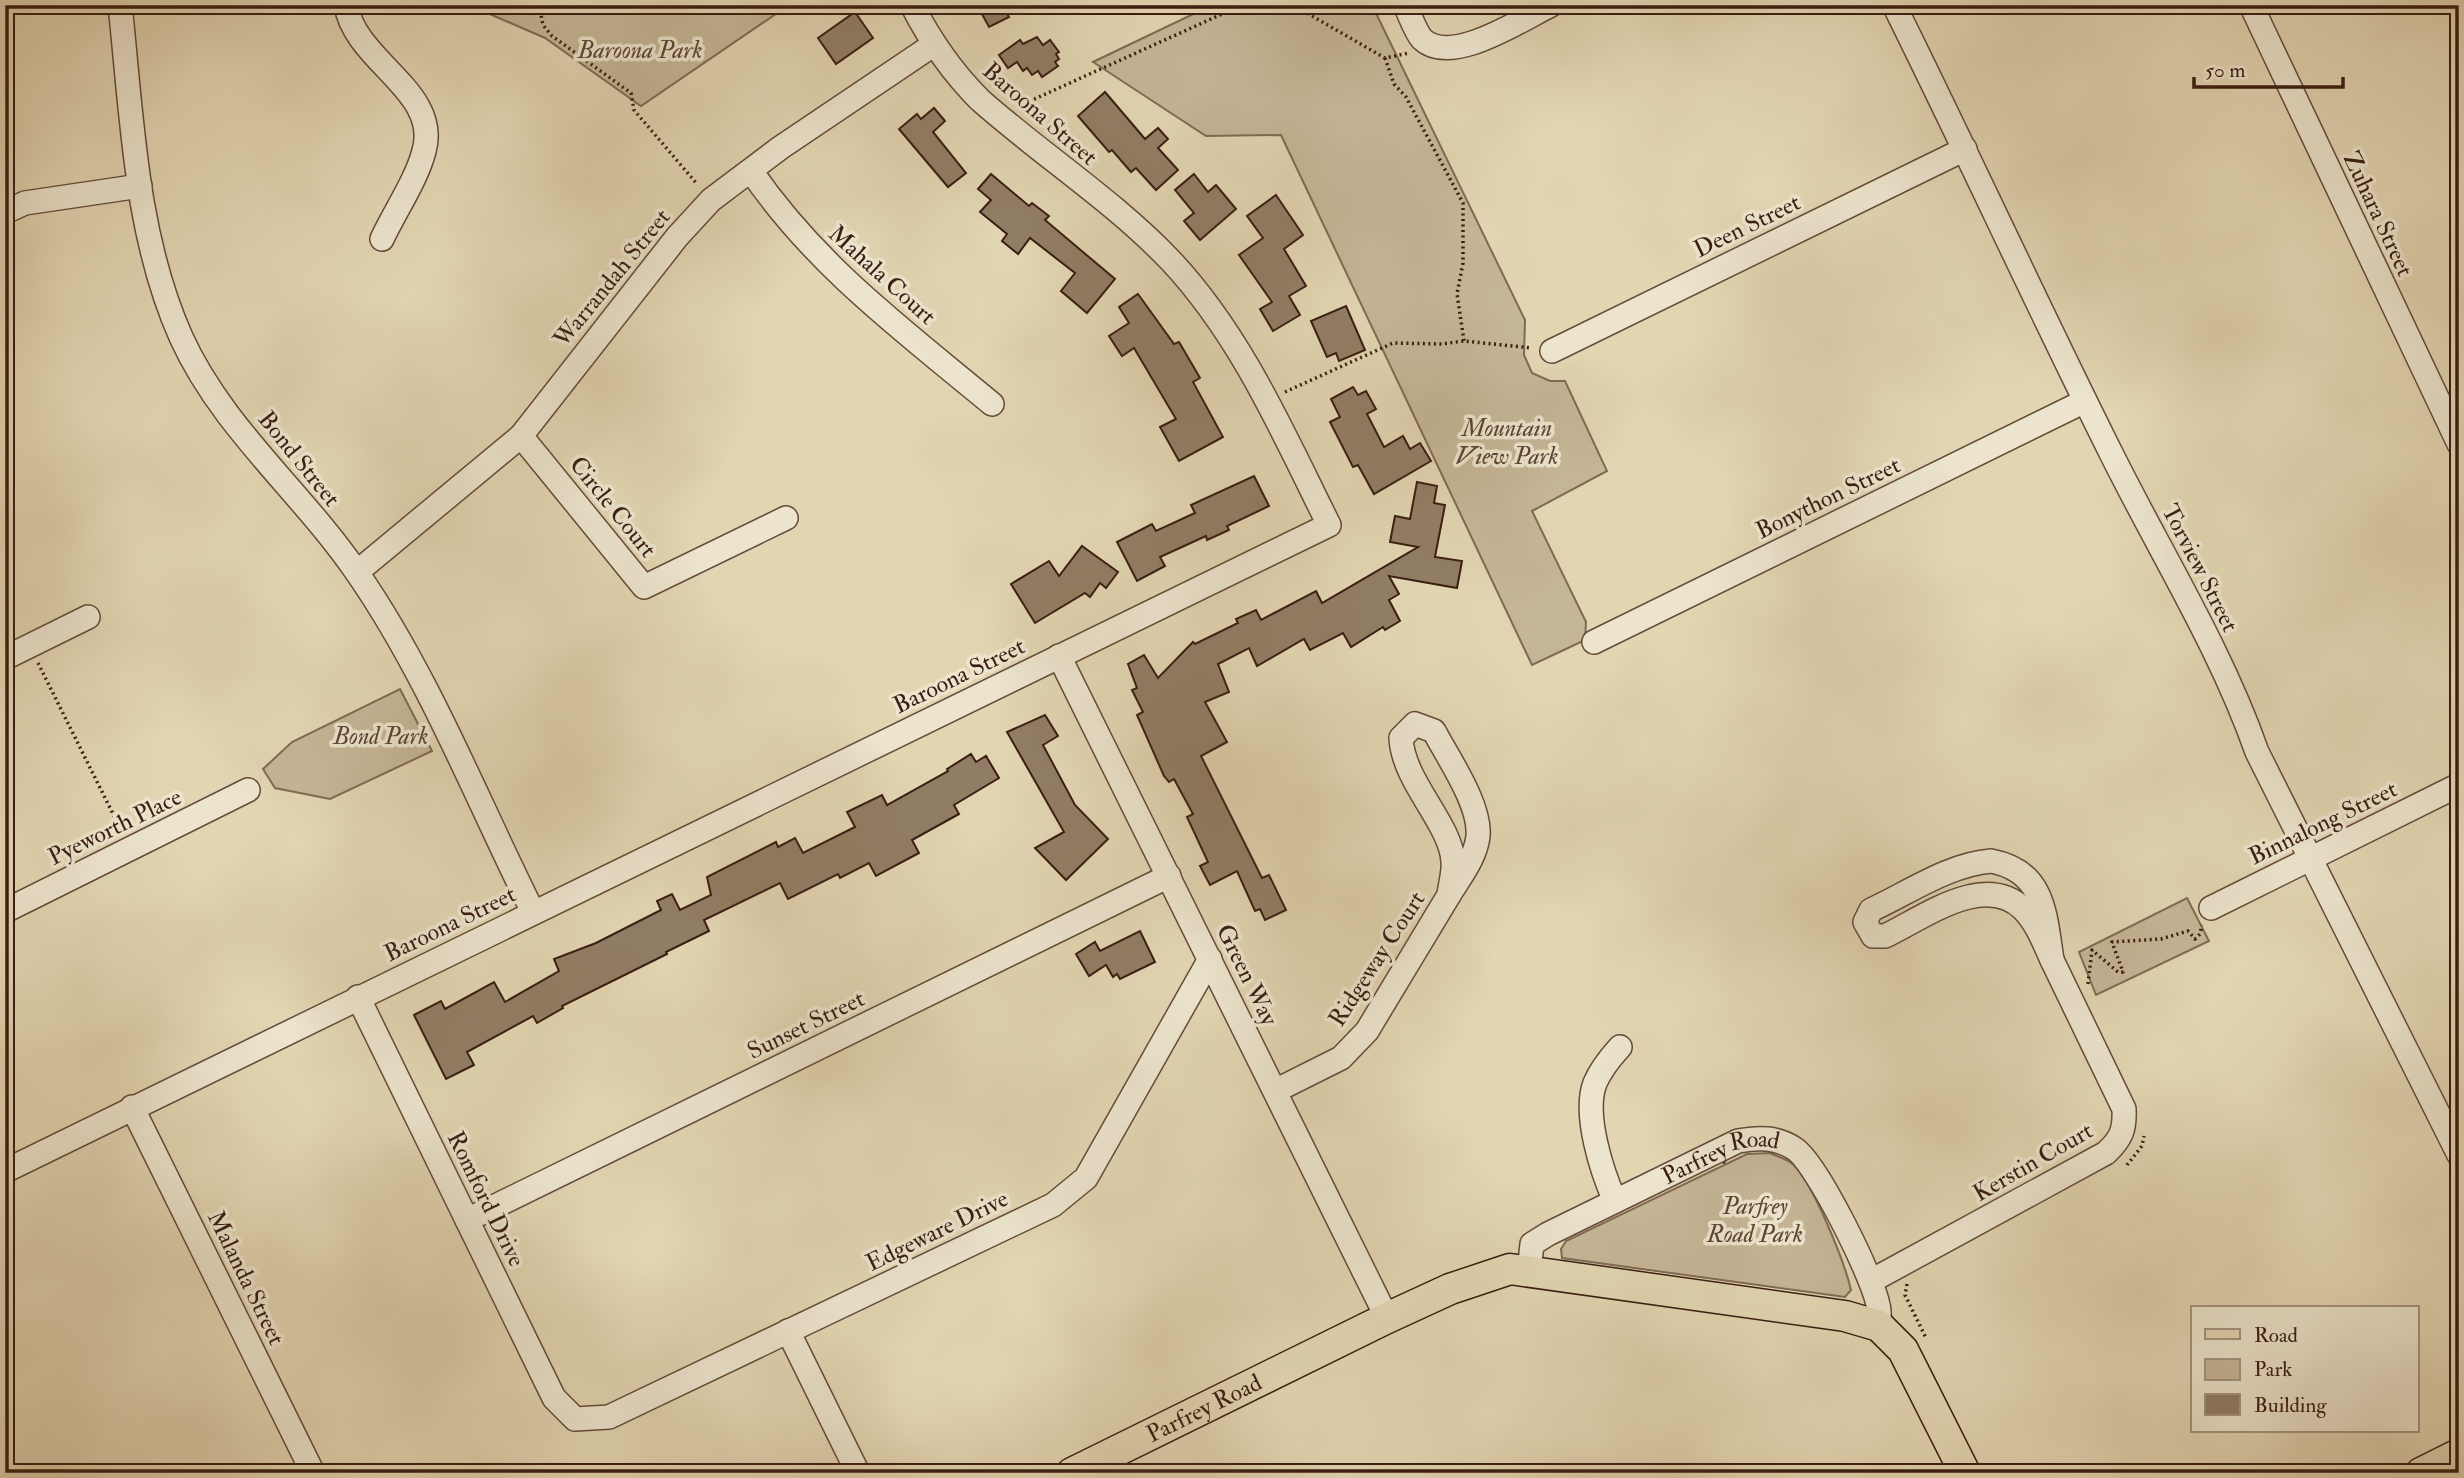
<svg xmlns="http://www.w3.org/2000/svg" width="2464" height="1478" font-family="'IM FELL Double Pica',serif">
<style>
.green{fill:#c5b697;stroke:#806a54;stroke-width:2}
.building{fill:#917d65;stroke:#3a1d12;stroke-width:2}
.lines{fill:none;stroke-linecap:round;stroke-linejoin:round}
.minor-casing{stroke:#644b3a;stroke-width:26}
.major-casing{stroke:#3a1d12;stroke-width:33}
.path{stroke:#3a1d12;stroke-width:3.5;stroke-dasharray:2 3.5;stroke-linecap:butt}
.minor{stroke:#ece4cd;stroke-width:23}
.major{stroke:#e2d5b2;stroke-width:30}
.labels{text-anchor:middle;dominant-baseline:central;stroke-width:7;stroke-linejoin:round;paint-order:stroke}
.park-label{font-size:24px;font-style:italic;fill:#5d4333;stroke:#ece4cd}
.street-label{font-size:24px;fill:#3a1d12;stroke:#ece4cd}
</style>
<rect width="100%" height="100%" fill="#e2d5b2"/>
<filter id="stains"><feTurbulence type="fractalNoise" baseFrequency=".00286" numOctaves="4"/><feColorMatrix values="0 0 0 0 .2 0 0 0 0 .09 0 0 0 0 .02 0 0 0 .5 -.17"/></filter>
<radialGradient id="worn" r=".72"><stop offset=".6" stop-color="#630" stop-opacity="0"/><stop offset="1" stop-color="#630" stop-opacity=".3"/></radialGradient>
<g class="green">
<path d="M469 5H789L641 106 545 38Z"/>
<path d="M1212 5H1372L1525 320 1524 355 1532 373 1550 381H1565L1607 471 1532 511 1586 622 1585 640 1532 665 1281 135 1206 136 1093 62Z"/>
<path d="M400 689 432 751 330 799 275 788 263 769 292 742Z"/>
<path d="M2187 898 2209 941 2096 995 2079 952Z"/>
<path d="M1770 1153C1776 1156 1784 1158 1790 1162 1811 1176 1845 1264 1851 1290L1845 1297 1562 1258 1561 1249 1566 1241 1747 1154Z"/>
</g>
<g class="building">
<path d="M977 5H1002L1009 17 989 27Z"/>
<path d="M855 12 873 38 836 64 818 38Z"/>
<path d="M1037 37 1043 45 1050 40 1059 52 1056 54 1059 59 1055 62 1058 66 1042 77 1038 71 1032 75 1027 68 1023 71 1017 62 1008 68 999 55 1020 40 1023 44Z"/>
<path d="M1105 92 1145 139 1158 128 1168 139 1158 148 1178 170 1156 190 1136 168 1131 172 1112 150 1109 152 1078 116Z"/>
<path d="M934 108 945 121 933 132 966 173 948 187 899 129 917 114 921 119Z"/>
<path d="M991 174 1029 206 1032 203 1049 216 1045 220 1115 279 1087 313 1061 291 1075 273 1030 238 1018 254 1002 241 1007 234 980 212 991 200 978 189Z"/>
<path d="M1194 174 1208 192 1216 185 1236 209 1200 240 1184 221 1194 213 1175 190Z"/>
<path d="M1276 195 1303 235 1284 249 1306 286 1289 296 1300 315 1273 331 1260 309 1272 302 1239 255 1263 238 1247 216Z"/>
<path d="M1138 294 1174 344 1179 342 1200 378 1193 382 1223 437 1179 461 1160 427 1176 419 1134 348 1122 356 1109 336 1129 323 1119 307Z"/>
<path d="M1346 306 1365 350 1339 361 1336 353 1327 357 1311 321Z"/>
<path d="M1353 387 1358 395 1366 391 1376 409 1367 414 1384 447 1403 436 1410 449 1420 443 1431 461 1374 494 1358 465 1353 467 1330 422 1340 417 1331 399Z"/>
<path d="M1254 476 1269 506 1227 526 1229 530 1207 540 1206 536 1160 557 1165 566 1137 581 1117 542 1152 524 1156 531 1195 513 1191 505Z"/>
<path d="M1417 482 1437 486 1434 503 1445 505 1435 557 1462 561 1457 588 1389 576 1399 594 1389 600 1400 621 1385 630 1383 627 1351 647 1343 633 1310 650 1304 639 1257 666 1249 648 1218 664 1229 692 1205 702 1227 742 1201 756 1262 878 1269 875 1286 910 1265 920 1260 909 1255 911 1237 871 1210 885 1200 866 1208 862 1187 817 1193 814 1174 779 1169 782 1164 776 1137 715 1143 712 1132 690 1137 688 1128 664 1144 655 1158 678 1193 642 1195 644 1238 623 1236 619 1256 610 1261 620 1316 591 1322 603 1418 547 1390 542 1395 516 1410 519Z"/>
<path d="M1082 546 1118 572 1106 588 1100 583 1090 597 1085 593 1035 623 1011 584 1049 561 1059 576Z"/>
<path d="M1045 715 1058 736 1043 745 1075 805 1108 839 1066 880 1035 848 1064 832 1007 732Z"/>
<path d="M971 754 976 762 986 756 999 778 954 805 959 814 912 840 919 853 876 876 869 863 840 878 838 874 788 899 780 883 704 920 709 931 666 952 667 954 562 1006 563 1008 537 1023 533 1016 467 1052 474 1065 446 1079 414 1015 441 1001 445 1009 494 982 505 1002 559 971 554 959 596 943 661 910 657 901 672 894 680 910 711 895 707 877 776 842 778 847 795 838 803 853 855 827 847 812 882 795 887 805 948 771 947 769Z"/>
<path d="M1140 931 1155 962 1120 979 1117 974 1113 977 1106 965 1089 976 1076 954 1095 942 1100 951Z"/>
</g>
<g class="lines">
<defs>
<g id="minor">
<path d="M120 5C132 116 135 234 181 337 222 428 303 493 358 574 429 677 477 800 533 912"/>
<path d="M346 5C355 62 441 91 424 151 417 179 394 213 382 239"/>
<path d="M1405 5C1410 15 1415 31 1422 39 1451 67 1522 19 1551 5"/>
<path d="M1894 5C1968 154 2037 305 2111 453 2160 552 2220 647 2257 752L2459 1155"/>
<path d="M2251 5 2459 444"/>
<path d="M751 171C817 267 903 330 992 404"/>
<path d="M5 212 25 203 140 186"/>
<path d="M1552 351 1965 149"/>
<path d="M521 436 644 587 786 518"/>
<path d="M357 572 521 436 677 237 711 200 780 148 933 45"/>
<path d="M1594 642 2085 401"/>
<path d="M1059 656 1387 1318"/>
<path d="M5 658 88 617"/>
<path d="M1415 724 1434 731C1448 758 1481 805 1478 836 1476 857 1460 877 1449 895 1450 884 1454 873 1453 862 1452 825 1403 782 1401 738Z"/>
<path d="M1991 861C2045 871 2045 915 2052 960 2044 943 2037 923 2023 909 1985 871 1923 918 1885 936H1873L1865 922 1871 910C1908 893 1950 864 1991 861Z"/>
<path d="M2211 908 2459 785"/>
<path d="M5 911 248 790"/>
<path d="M358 997 554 1398 575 1419 609 1417 1053 1205 1086 1178 1210 959"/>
<path d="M1275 1091 1341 1058 1367 1031 1449 895"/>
<path d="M132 1107 313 1473"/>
<path d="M5 1171 1329 525C1283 433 1242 337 1171 261 1114 201 1042 155 980 100 951 71 931 42 912 5"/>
<path d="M1615 1201C1602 1172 1583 1114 1595 1083 1601 1069 1610 1058 1620 1047"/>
<path d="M467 1220 1169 876"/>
<path id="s1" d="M1529 1272 1532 1244 1548 1234 1738 1141C1759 1137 1777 1137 1795 1149 1817 1164 1873 1277 1878 1305 1880 1312 1879 1319 1879 1326"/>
<path d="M1871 1281 2106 1153C2121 1139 2125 1130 2124 1109L2052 960"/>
<path d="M788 1331 858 1473"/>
</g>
<g id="major">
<path id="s2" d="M1072 1473 1387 1318 1450 1289 1510 1269 1845 1316 1879 1326 1903 1350 1965 1473"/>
<path d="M2421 1473 2459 1454"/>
</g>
</defs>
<use href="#minor" class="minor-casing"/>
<use href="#major" class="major-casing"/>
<g class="path">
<path d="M539 5 543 25 552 36 631 93 634 110 697 184"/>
<path d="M1293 5 1385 58 1409 53"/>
<path d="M1385 58 1394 84 1406 97 1463 203V263L1457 294 1464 341"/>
<path d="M1019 106 1242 5"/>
<path d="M1285 392 1393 343 1442 344 1464 341 1532 348"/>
<path d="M38 663 122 832"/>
<path d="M2088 984 2092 950 2118 972H2123L2112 942 2161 939 2188 931 2195 939 2200 934 2202 925"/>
<path d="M2127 1165 2142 1146 2144 1136"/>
<path d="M1907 1284 1905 1295 1926 1338"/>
</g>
<use href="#minor" class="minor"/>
<use href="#major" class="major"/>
</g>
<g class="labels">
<g class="park-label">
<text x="640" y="50">Baroona Park</text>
<text x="1507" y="428">Mountain<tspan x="1507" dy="28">View Park</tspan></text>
<text x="381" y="736">Bond Park</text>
<text x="1755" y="1206">Parfrey<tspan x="1755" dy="28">Road Park</tspan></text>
</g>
<g class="street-label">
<text transform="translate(1040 114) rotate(41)">Baroona Street</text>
<text transform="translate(2378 214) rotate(65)">Zuhara Street</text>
<text transform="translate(1747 226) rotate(-26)">Deen Street</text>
<text transform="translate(882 275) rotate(42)">Mahala Court</text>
<text transform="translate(612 278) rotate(-51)">Warrandah Street</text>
<text transform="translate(299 459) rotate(51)">Bond Street</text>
<text transform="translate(1828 498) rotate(-26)">Bonython Street</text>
<text transform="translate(613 507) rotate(51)">Circle Court</text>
<text transform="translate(2200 568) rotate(63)">Torview Street</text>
<text transform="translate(959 676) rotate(-26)">Baroona Street</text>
<text transform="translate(2323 823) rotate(-26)">Binnalong Street</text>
<text transform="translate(115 827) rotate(-26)">Pyeworth Place</text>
<text transform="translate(450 924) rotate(-26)">Baroona Street</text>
<text transform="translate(1377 959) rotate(-57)">Ridgeway Court</text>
<text transform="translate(1247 975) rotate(64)">Green Way</text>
<text transform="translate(806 1025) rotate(-26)">Sunset Street</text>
<text transform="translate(2033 1162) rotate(-30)">Kerstin Court</text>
<text stroke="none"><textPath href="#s1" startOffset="238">Parfrey Road</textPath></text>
<text transform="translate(486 1199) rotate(64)">Romford Drive</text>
<text transform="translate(937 1231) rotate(-26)">Edgeware Drive</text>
<text transform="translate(246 1278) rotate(64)">Malanda Street</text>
<text stroke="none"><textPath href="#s2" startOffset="147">Parfrey Road</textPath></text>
</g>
</g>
<rect width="2464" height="1478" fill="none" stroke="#e2d5b2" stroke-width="28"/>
<rect x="7" y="7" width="2450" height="1464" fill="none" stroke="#3a1d12" stroke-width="3.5"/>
<rect x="14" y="14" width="2436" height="1450" fill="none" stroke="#3a1d12" stroke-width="2"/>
<rect x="2191" y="1306" width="228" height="126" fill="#ece4cd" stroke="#a59482" stroke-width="2"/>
<rect x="2205" y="1329" width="35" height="10" fill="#e2d5b2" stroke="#a59482" stroke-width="2"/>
<text x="2254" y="1342" font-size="21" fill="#3a1d12">Road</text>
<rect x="2205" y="1359" width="35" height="21" fill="#c5b697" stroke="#a59482" stroke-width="2"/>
<text x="2254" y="1376" font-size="21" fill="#3a1d12">Park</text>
<rect x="2205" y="1394" width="35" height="21" fill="#917d65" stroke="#a59482" stroke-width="2"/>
<text x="2254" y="1412" font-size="21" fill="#3a1d12">Building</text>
<path d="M2194 77v10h149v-10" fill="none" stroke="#3a1d12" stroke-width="3.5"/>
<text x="2205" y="77" font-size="21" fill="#3a1d12" stroke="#ece4cd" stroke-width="5" paint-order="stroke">50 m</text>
<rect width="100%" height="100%" filter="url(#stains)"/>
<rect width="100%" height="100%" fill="url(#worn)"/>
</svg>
